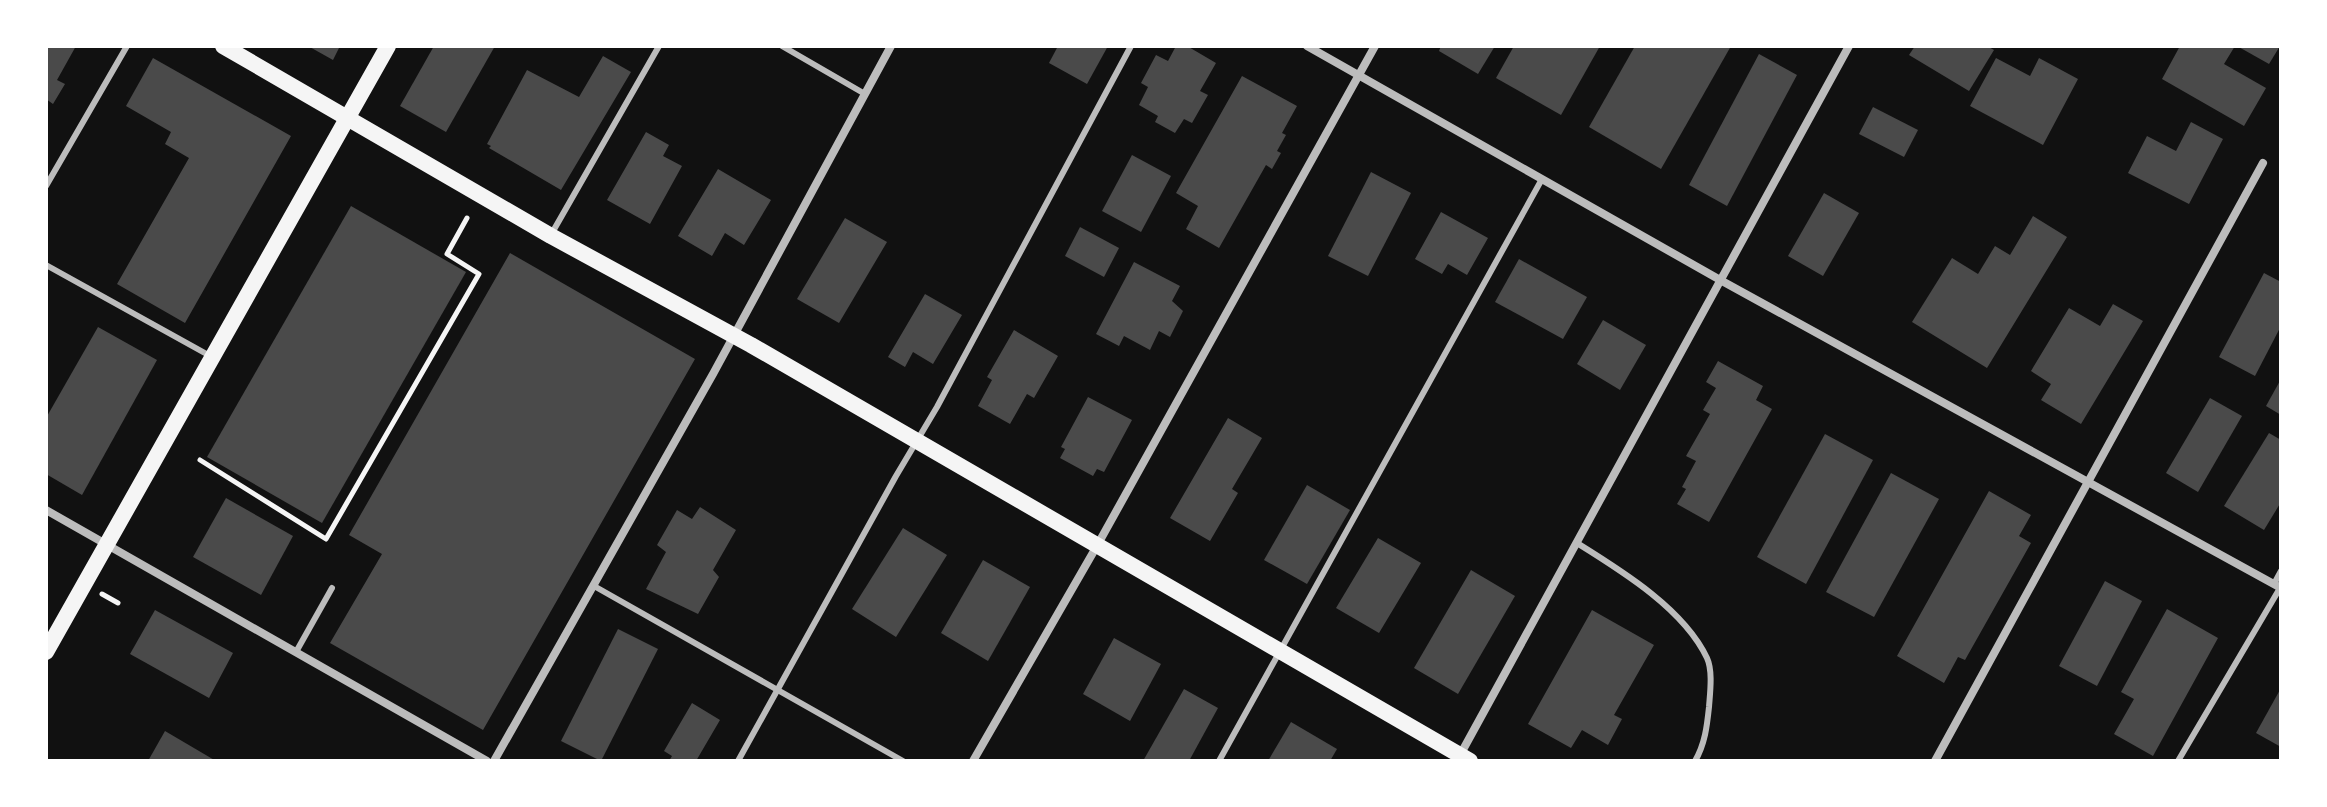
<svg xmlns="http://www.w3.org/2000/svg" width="2327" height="807" font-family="'IBM Plex Sans',sans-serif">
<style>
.building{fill:#4a4a4a}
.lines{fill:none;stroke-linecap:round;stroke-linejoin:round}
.path{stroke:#f5f5f5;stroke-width:5}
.service{stroke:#bcbcbc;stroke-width:6}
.minor{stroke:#bcbcbc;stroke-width:8}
.secondary{stroke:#f5f5f5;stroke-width:16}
</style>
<rect width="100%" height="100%" fill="#111"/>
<g class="building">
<path d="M46 46H76L57 80 65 84 53 104 46 99Z"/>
<path d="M308 46H340L333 60Z"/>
<path d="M434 46H495L446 132 400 106Z"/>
<path d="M1058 46H1108L1087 84 1049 63Z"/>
<path d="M1176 46H1187L1216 63 1200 91 1208 95 1192 123 1184 119 1175 133 1155 122 1158 116 1139 105 1148 87 1141 83 1156 55 1168 61Z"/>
<path d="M1441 46H1495L1478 74 1439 51Z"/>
<path d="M1514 46H1600L1561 115 1496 78Z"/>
<path d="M1635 46H1731L1661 169 1589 127Z"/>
<path d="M1915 46H1987L1994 50 1969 91 1909 55Z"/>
<path d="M2180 46H2235L2224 64 2266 88 2244 126 2162 79Z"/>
<path d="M2237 46H2280L2269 64Z"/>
<path d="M1759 54 1797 75 1727 206 1689 185Z"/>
<path d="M603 56 631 72 561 190 489 148 491 146 487 144 527 70 579 97Z"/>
<path d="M153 58 291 136 185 323 117 284 189 158 165 144 171 132 126 106Z"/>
<path d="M1996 58 2030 76 2039 58 2078 79 2043 145 1970 106Z"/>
<path d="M1242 76 1297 106 1282 133 1286 135 1277 151 1281 153 1272 169 1266 165 1219 248 1186 229 1198 206 1176 193Z"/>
<path d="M1873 107 1918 130 1904 157 1859 134Z"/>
<path d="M2191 122 2223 139 2189 204 2128 173 2147 136 2176 151Z"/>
<path d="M646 132 669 145 663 156 682 166 650 224 607 200Z"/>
<path d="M1132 155 1171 176 1141 232 1102 211Z"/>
<path d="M718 169 771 200 744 245 725 233 712 256 678 236Z"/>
<path d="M1371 172 1411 193 1368 276 1328 256Z"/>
<path d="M1824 193 1859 213 1823 276 1788 256Z"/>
<path d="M351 206 466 272 322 523 207 457Z"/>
<path d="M1441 212 1488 238 1467 275 1448 264 1442 274 1415 259Z"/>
<path d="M2033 216 2067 237 1987 368 1912 322 1952 258 1978 274 1995 246 2010 255Z"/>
<path d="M845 218 887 242 839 323 797 299Z"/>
<path d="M1080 227 1119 248 1104 277 1065 256Z"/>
<path d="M510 253 695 359 483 730 330 643 382 554 349 535Z"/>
<path d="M1519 259 1587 297 1563 339 1495 302Z"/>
<path d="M1134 262 1180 286 1172 301 1183 311 1170 337 1159 331 1150 350 1124 336 1119 346 1096 334Z"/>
<path d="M2264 273 2281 282V326L2255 376 2219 357Z"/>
<path d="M925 294 962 315 933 364 913 352 905 367 888 357Z"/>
<path d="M2113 304 2143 321 2081 424 2041 400 2051 384 2031 371 2069 308 2100 326Z"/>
<path d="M1603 320 1646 345 1620 390 1577 364Z"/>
<path d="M98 327 157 360 82 495 46 474V418Z"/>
<path d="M1014 330 1058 356 1034 398 1027 394 1010 424 978 406 992 380 987 377Z"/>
<path d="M1718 361 1763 386 1756 400 1772 409 1709 522 1677 504 1686 489 1682 487 1696 461 1686 456 1710 414 1703 410 1716 388 1706 382Z"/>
<path d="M2281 379V415L2266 406Z"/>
<path d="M1088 397 1132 420 1104 472 1097 469 1093 476 1060 458 1065 449 1061 447Z"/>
<path d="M2210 398 2242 416 2198 492 2166 473Z"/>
<path d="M1228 418 1262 438 1232 489 1238 493 1210 541 1170 518Z"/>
<path d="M2269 433 2281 440V502L2264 530 2224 506Z"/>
<path d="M1825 434 1873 460 1806 584 1757 557Z"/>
<path d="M1891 473 1939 499 1874 617 1826 592Z"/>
<path d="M1307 485 1350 510 1307 584 1264 560Z"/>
<path d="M1989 491 2031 515 2019 536 2031 543 1965 660 1958 657 1944 683 1897 656Z"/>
<path d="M226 498 293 536 261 595 193 557Z"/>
<path d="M700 507 736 530 713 570 719 577 698 614 646 589 666 552 657 545 677 510 692 519Z"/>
<path d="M903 528 947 555 896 637 852 609Z"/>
<path d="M1378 538 1421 563 1379 633 1336 608Z"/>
<path d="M983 560 1030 587 988 661 941 633Z"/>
<path d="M1471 570 1515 596 1458 694 1414 668Z"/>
<path d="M2105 581 2142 601 2097 686 2059 666Z"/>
<path d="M2167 609 2218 638 2153 756 2114 734 2134 699 2121 692Z"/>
<path d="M155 610 233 653 209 698 130 654Z"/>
<path d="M1592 610 1654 645 1614 715 1622 719 1608 745 1582 730 1571 748 1528 724Z"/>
<path d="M618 629 658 649 601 761 561 741Z"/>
<path d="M1114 638 1161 664 1130 721 1083 694Z"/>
<path d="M2281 688V747L2256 733Z"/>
<path d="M1184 689 1218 708 1189 761H1143Z"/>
<path d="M692 703 720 720 696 761H669L672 756 664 751Z"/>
<path d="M1291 722 1337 749 1330 761H1268Z"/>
<path d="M165 731 216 761H148Z"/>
</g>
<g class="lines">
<g class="path">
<path d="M200 460 326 539 479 274 447 254 467 218"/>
<path d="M102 594 118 603"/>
</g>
<g class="service">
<path d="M782 46 865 94"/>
<path d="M46 186 127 46"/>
<path d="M552 233 659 46"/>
<path d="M46 265 212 357"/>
<path d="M1577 543C1622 571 1684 609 1707 658 1713 671 1710 693 1709 707 1707 726 1705 744 1695 761"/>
<path d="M2274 584 2281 571"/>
<path d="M594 586 903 761"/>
<path d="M296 652 332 588"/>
<path d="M738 761 896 476 937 407 1131 46"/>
<path d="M1219 761 1542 179"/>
<path d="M2178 761 2280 588"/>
</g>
<g class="minor">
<path d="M1307 46 1722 281 2281 588"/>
<path d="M46 510 487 761"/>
<path d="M1459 757 1849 46"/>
<path d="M494 761 713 374 891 46"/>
<path d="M973 761 1098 544 1375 46"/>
<path d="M1935 761 2263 163"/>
</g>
<g class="secondary">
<path d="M223 46 551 236 751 345 1470 761"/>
<path d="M46 652 388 46"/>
</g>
</g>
<rect width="2327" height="807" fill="none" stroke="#ffffff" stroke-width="96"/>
</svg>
